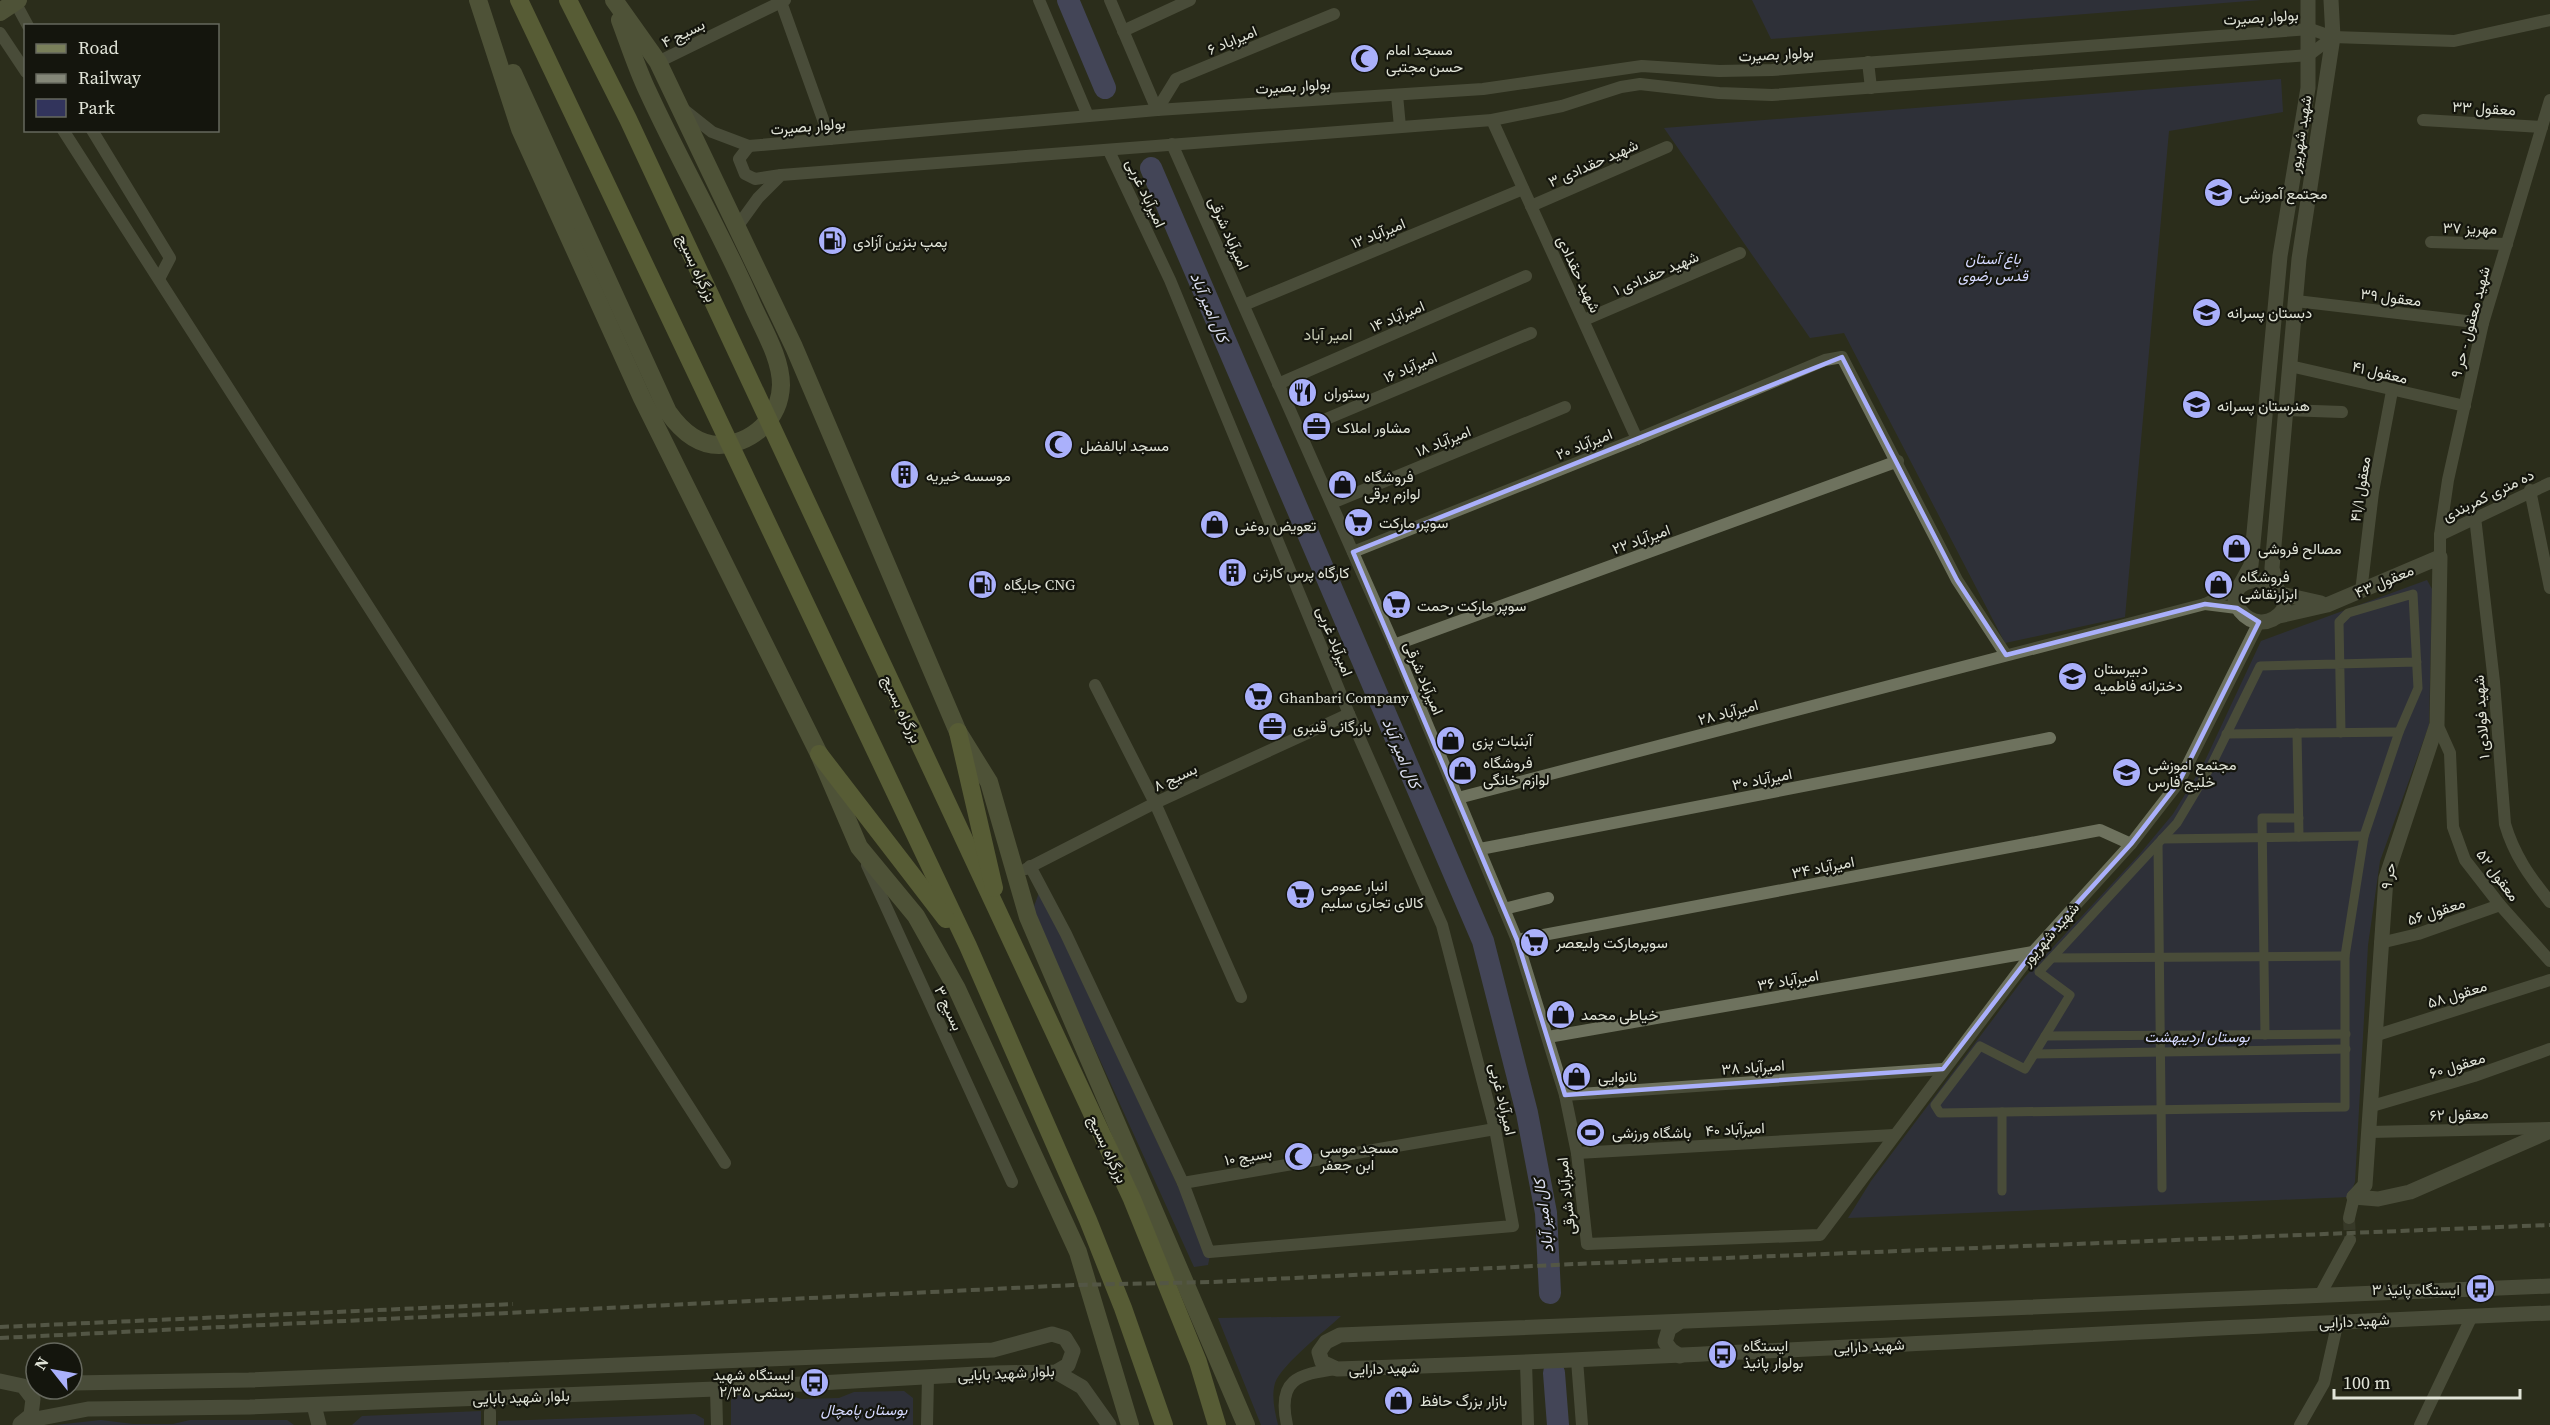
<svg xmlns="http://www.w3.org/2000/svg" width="2550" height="1425" font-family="'Source Serif 4',Vazirmatn,serif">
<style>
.green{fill:#32345c}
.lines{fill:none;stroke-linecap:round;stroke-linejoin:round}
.river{stroke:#5f62a1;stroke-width:22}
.minor-tunnel{stroke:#464838;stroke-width:12;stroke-dasharray:12 6;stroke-linecap:butt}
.pedestrian{stroke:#6e725e;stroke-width:9}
.minor{stroke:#6e725e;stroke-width:12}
.tertiary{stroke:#6e725e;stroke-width:15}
.secondary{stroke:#797f5a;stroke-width:18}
.trunk{stroke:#8c9454;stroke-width:18}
.rail{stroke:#848778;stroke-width:4;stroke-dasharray:9 4.5;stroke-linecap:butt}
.marked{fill:none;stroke:#aab0fb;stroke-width:4.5;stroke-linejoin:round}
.labels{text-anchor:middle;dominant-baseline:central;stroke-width:4.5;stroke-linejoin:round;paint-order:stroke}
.street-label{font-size:15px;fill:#e1e4d8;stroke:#14150d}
.poi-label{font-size:15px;fill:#e1e4d8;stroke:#14150d;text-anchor:start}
.park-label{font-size:15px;font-style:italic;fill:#d5d9ff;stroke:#14150d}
.water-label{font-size:16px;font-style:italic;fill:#dbdef1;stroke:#14150d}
.neighbourhood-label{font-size:16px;fill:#c6cab4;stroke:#14150d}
</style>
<rect width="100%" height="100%" fill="#2b2d1c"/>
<g class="green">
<path d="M1752 0H2261L1771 39Z"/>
<path d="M2281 79 2283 112 2169 131 2125 617 2005 643 1844 333 1810 338 1664 128Z"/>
<path d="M2427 580 2432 589 2429 725 2380 861 2368 945 2355 1182 2349 1197 1848 1218 1871 1181 2024 978 2138 856 2173 814 2203 765 2261 641Z"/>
<path d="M1040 890 1210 1255 1208 1265 1194 1267 1035 917 1033 909Z"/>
<path d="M1341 1316C1325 1331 1282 1364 1275 1383 1271 1397 1275 1412 1278 1425H1261L1218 1318Z"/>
<path d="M904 1391 913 1398V1425H731V1400L735 1395 786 1394 801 1399 839 1398 854 1392Z"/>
<path d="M481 1411V1425H352L362 1416Z"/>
<path d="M695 1414 704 1419V1425H498V1421Z"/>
<path d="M101 1420 133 1424H173L190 1420H287L294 1425H55Z"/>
</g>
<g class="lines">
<g class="river">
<path d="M1068 0 1105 88"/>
<path d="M1151 168 1483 941 1527 1113 1546 1213 1550 1293"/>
<path d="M1554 1373 1558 1425"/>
</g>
<path class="minor-tunnel" d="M2349 1218 2350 1240"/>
<g class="pedestrian">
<path d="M2297 733 2299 837"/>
<path d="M2341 733 2339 622 2348 613 2413 594 2418 688 2399 732 2364 836 2345 956V1107L1940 1113 1935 1105 1980 1046 2025 1069 2070 995 2039 972 2177 823 2211 766 2260 666 2417 662"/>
<path d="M2226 734 2399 732"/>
<path d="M2162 839 2364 836"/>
<path d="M2158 844 2162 1188"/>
<path d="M2052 958 2345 956"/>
<path d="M2265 1035 2262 818H2299"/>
<path d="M2045 1036 2346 1034"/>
<path d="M2034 1054 2346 1049"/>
<path d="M2002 1112V1191"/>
</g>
<g class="minor">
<path d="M1039 0 1088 116"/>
<path d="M1110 0 1157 110"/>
<path d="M15 2 28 26"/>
<path d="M781 2 830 139"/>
<path d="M1123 31 1190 0"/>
<path d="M0 33 26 72"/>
<path d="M658 62 785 0"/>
<path d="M1868 62 1871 88"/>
<path d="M1397 95 1400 127"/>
<path d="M683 109 712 132 749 146 1157 110 1483 89 1642 66 1719 71 1772 70 2310 29 2333 37 2454 41 2550 20"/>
<path d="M1157 110 1176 79 1334 14"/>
<path d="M1492 120 1637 439"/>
<path d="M2423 120 2542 127"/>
<path d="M63 130 725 1163"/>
<path d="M92 130 170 258 159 279"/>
<path d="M1172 144 1394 645 1517 940 1565 1095 1577 1153 1587 1244 1820 1235 2033 952 2131 844 2179 782 2259 622"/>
<path d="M749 146 739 159 745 174 755 179 781 175"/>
<path d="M1531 206 1667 147"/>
<path d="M737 227 758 198 781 175 1492 120 1562 106 1621 87 1640 84 1719 93 1772 95 2309 55 2333 37"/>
<path d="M2431 242 2507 244"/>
<path d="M2296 301 2483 323"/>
<path d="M1244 305 1523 189"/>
<path d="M1584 320 1740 253"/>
<path d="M2290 366 2465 406"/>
<path d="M1278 384 1526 276"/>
<path d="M2285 410 2342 412"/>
<path d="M1300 430 1531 333"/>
<path d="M2530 490 2550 588"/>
<path d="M1332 503 1565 407"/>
<path d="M2475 517 2494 682 2505 824C2514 855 2530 877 2550 902"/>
<path d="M2440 535 2550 483"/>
<path d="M1353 552 1637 439 1825 360 1842 357 1957 580 2006 655"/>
<path d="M2440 557V535L2448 480 2483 323 2550 100"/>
<path d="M2361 592 2373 492 2392 391"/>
<path d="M2205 604 2237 608"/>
<path d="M1394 645 1898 461"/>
<path d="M1095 685 1155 803 1241 997"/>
<path d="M2437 724 2450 753 2453 827 2465 860 2500 905 2550 961"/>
<path d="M1458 798 2205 604 2239 587"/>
<path d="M1480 849 2050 738"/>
<path d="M867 865 1012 1182"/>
<path d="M1030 866 1066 934 1183 1183 1209 1252 1513 1226 1495 1129 1442 925 1349 714 1170 280 1109 151"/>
<path d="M1026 869 1155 803 1349 714"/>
<path d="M1504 909 1548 898"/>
<path d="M1517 940 2100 830 2131 844"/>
<path d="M2380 943 2418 934 2500 905"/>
<path d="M2374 1036 2550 980"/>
<path d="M1548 1037 2033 952"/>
<path d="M1565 1095 1943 1069"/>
<path d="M2372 1106 2474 1076 2550 1049"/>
<path d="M2369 1132 2550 1128"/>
<path d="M1577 1153 1894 1135"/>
<path d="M1183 1183 1495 1129"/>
<path d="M2349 1218 2354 1197"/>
<path d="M2320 1295 2350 1240"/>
<path d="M1577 1360 1582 1425"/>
<path d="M1526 1363 1528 1425"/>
<path d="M716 1389 717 1425"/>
<path d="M490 1412V1425"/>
<path d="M927 1425 928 1377"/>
<path d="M1287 1425C1277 1380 1297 1374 1337 1369"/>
<path d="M2300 1425 2324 1383 2338 1321"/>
<path d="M2420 1425 2472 1316"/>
</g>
<g class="tertiary">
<path d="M2259 580C2275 585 2284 592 2284 609 2255 649 2205 584 2259 580Z"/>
<path d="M2239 587 2251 565 2280 256 2308 88V0"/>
<path d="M2277 588 2272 568 2299 259 2333 37 2331 0"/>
<path d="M2281 594 2321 603"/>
<path d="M2279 616 2327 605 2440 557 2437 724 2386 878 2365 1185 2354 1197"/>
<path d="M2354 1197 2378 1199 2410 1192 2550 1131"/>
<path d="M2550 1286 1340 1335 1326 1342 1319 1352 1322 1362 1337 1369C1742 1356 2145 1329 2550 1313"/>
<path d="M1678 1323 1669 1329 1665 1342 1671 1350 1680 1356"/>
<path d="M1056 1372 1082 1387 1109 1425"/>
<path d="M0 1381 23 1386 33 1399 31 1415 20 1424"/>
<path d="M314 1405 319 1425"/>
<path d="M25 1421 88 1409 250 1407 716 1389 994 1373 1056 1372 1068 1365 1073 1351 1065 1338 1052 1334 993 1350 249 1380 72 1383"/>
</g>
<g class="secondary">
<path d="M478 0 520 129 642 398 819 754 859 847 916 916 957 989 1078 1252 1130 1425"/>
<path d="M614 0 658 62 794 347 958 732 989 782 1028 917 1246 1425"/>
<path d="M0 12 18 0"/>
<path d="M513 73 668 412C680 429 696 445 719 445 752 444 780 419 781 385 781 358 763 329 752 304 721 232 681 164 648 92 637 69 629 44 620 20"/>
</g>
<g class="trunk">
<path d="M519 0 968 946 1088 1220 1123 1308 1164 1425"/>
<path d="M568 0 628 119 1132 1199 1198 1362 1217 1425"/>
<path d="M958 732 994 888"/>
<path d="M819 754 946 919"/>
</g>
<g class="rail">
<path d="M0 1327 513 1304"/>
<path d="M0 1338 1074 1285 1213 1282 1575 1264 2550 1225"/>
</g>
</g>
<path d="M0 0H2550V1425H0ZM1842 357 1957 580 2006 655 2205 604 2237 608 2259 622 2179 782 2131 844 2033 952 1943 1069 1565 1095 1517 940 1353 552Z" fill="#2b2d1c" fill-opacity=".55" fill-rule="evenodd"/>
<path class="marked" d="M1842 357 1957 580 2006 655 2205 604 2237 608 2259 622 2179 782 2131 844 2033 952 1943 1069 1565 1095 1517 940 1353 552Z"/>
<defs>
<symbol id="mosque-disc" viewBox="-11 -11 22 22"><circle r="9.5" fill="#aab0fb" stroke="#14150d"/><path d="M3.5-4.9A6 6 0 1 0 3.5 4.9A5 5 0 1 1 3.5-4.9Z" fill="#111"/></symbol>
<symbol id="school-disc" viewBox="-11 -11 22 22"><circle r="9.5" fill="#aab0fb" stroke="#14150d"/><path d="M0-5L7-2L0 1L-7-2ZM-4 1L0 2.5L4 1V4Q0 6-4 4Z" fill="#111"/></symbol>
<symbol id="fuel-disc" viewBox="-11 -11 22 22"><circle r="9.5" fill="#aab0fb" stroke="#14150d"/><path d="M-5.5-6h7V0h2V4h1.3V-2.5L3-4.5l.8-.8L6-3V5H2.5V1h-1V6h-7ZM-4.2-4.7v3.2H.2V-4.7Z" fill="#111"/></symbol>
<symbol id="restaurant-disc" viewBox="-11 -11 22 22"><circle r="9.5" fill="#aab0fb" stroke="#14150d"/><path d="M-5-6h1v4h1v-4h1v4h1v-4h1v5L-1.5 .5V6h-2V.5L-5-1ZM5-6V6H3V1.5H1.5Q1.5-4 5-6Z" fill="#111"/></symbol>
<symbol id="office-disc" viewBox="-11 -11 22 22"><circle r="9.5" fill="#aab0fb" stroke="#14150d"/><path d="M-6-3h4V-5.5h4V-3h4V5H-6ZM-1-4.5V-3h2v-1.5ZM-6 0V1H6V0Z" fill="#111"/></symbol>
<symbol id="building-disc" viewBox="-11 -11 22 22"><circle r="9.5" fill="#aab0fb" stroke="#14150d"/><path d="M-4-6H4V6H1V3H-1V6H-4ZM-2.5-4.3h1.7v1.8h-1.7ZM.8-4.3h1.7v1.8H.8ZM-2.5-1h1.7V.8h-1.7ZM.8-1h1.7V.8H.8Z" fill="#111"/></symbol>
<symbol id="shop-disc" viewBox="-11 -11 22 22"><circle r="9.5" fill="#aab0fb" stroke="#14150d"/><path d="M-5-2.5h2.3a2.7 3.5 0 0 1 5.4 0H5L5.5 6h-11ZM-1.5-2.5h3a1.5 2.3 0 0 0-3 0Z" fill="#111"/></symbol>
<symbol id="supermarket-disc" viewBox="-11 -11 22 22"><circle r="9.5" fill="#aab0fb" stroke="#14150d"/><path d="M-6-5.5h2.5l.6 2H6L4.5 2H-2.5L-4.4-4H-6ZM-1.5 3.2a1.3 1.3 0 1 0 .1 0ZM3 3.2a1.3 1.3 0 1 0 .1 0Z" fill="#111"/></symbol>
<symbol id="stadium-disc" viewBox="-11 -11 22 22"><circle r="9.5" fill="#aab0fb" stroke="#14150d"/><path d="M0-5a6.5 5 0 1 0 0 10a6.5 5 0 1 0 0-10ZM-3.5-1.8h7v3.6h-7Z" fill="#111"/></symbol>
<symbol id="bus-disc" viewBox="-11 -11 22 22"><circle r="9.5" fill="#aab0fb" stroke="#14150d"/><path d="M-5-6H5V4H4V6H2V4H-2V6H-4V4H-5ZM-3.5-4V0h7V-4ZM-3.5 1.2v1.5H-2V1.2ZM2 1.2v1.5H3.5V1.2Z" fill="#111"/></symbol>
</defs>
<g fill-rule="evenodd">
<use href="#mosque-disc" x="1348" y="42" width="33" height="33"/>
<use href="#school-disc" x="2202" y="176" width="33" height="33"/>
<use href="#fuel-disc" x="816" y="224" width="33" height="33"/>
<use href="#school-disc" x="2190" y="296" width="33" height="33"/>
<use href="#restaurant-disc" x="1286" y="376" width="33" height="33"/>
<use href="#school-disc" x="2180" y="388" width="33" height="33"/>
<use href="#office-disc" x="1300" y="410" width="33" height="33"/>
<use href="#mosque-disc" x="1042" y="428" width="33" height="33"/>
<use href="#building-disc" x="888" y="458" width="33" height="33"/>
<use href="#shop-disc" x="1326" y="468" width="33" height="33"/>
<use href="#supermarket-disc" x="1342" y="506" width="33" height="33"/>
<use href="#shop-disc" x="1198" y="508" width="33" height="33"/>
<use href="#shop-disc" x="2220" y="532" width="33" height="33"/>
<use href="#building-disc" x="1216" y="556" width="33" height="33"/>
<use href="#fuel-disc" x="966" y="568" width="33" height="33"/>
<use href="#shop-disc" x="2202" y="568" width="33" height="33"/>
<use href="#supermarket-disc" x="1380" y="588" width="33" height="33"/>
<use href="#school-disc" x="2056" y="660" width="33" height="33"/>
<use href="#supermarket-disc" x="1242" y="680" width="33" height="33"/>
<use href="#office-disc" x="1256" y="710" width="33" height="33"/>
<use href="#shop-disc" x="1434" y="724" width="33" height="33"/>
<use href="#shop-disc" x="1446" y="754" width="33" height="33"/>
<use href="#school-disc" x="2110" y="756" width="33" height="33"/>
<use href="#supermarket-disc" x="1284" y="878" width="33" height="33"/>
<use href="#supermarket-disc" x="1518" y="926" width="33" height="33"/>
<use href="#shop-disc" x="1544" y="998" width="33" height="33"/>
<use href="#shop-disc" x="1560" y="1060" width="33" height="33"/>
<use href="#stadium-disc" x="1574" y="1116" width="33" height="33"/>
<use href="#mosque-disc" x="1282" y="1140" width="33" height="33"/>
<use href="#bus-disc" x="2464" y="1272" width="33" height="33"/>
<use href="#bus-disc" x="1706" y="1338" width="33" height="33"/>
<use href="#bus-disc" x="798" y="1366" width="33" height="33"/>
<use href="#shop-disc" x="1382" y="1384" width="33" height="33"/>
</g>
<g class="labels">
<g class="street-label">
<text transform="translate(2261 17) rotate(-4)">بولوار بصیرت</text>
<text transform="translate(683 33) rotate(-26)">بسیج ۴</text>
<text transform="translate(1232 40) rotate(-23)">امیراباد ۶</text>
<text transform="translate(1776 54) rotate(-3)">بولوار بصیرت</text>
<text transform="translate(1293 86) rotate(-4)">بولوار بصیرت</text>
<text transform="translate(2484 108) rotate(3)">معقول ۳۳</text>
<text transform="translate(808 126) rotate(-5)">بولوار بصیرت</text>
<text transform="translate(2300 134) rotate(-81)">شهید شهریور</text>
<text transform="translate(1593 163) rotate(-24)">شهید حقدادی ۳</text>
<text transform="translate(1146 193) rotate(65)">امیرآباد غربی</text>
<text transform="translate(2470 228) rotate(1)">مهریز ۳۷</text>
<text transform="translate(1229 233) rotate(66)">امیرآباد شرقی</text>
<text transform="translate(1378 233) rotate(-22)">امیرآباد ۱۲</text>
<text transform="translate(697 268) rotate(65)">بزرگراه بسیج</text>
<text transform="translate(1656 273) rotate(-23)">شهید حقدادی ۱</text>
<text transform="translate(1579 274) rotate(65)">شهید حقدادی</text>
<text transform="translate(2391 297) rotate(7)">معقول ۳۹</text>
<text transform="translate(1397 316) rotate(-23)">امیرآباد ۱۴</text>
<text transform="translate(2470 322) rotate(-75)">شهید معقول - حر ۹</text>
<text transform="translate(1410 367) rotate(-23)">امیرآباد ۱۶</text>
<text transform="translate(2380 372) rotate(13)">معقول ۴۱</text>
<text transform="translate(1443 441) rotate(-22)">امیرآباد ۱۸</text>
<text transform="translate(1584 444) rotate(-22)">امیرآباد ۲۰</text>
<text transform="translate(2360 489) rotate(-81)">معقول ۴۱/۱</text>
<text transform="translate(2488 495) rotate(-26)">ده متری کمربندی</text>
<text transform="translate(1641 539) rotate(-20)">امیرآباد ۲۲</text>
<text transform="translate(2384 581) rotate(-23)">معقول ۴۳</text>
<text transform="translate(1335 641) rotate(68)">امیرآباد غربی</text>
<text transform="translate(1424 678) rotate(67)">امیرآباد شرقی</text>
<text transform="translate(902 709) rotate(65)">بزرگراه بسیج</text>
<text transform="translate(1728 712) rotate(-15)">امیرآباد ۲۸</text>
<text transform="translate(2481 717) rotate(-94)">شهید فولادی ۱</text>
<text transform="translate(1175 777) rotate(-25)">بسیج ۸</text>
<text transform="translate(1762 779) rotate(-11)">امیرآباد ۳۰</text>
<text transform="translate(1823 867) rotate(-11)">امیرآباد ۳۴</text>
<text transform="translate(2498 875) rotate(53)">معقول ۵۲</text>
<text transform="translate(2388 876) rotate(-80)">حر ۹</text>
<text transform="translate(2436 911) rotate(-18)">معقول ۵۶</text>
<text transform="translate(2050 934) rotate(-49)">شهید شهریور</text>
<text transform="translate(1788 980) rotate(-10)">امیرآباد ۳۶</text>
<text transform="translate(2457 994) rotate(-17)">معقول ۵۸</text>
<text transform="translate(949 1008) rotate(65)">بسیج ۳</text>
<text transform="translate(2457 1065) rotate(-17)">معقول ۶۰</text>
<text transform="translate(1753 1067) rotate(-4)">امیرآباد ۳۸</text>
<text transform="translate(1503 1099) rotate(77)">امیرآباد غربی</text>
<text transform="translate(2459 1114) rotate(-2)">معقول ۶۲</text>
<text transform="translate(1735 1129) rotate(-3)">امیرآباد ۴۰</text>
<text transform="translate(1108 1149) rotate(65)">بزرگراه بسیج</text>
<text transform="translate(1248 1156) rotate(-10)">بسیج ۱۰</text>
<text transform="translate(1566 1196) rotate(-96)">امیرآباد شرقی</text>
<text transform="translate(2354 1321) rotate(-3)">شهید دارایی</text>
<text transform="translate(1869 1346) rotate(-3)">شهید دارایی</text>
<text transform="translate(1384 1368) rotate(-2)">شهید دارایی</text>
<text transform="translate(1006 1373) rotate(-3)">بلوار شهید بابایی</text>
<text transform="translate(521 1397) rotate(-2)">بلوار شهید بابایی</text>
</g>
<g class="poi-label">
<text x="1386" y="49">مسجد امام<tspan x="1386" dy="17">حسن مجتبی</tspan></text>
<text x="2239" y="193">مجتمع آموزشی</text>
<text x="853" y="241">پمپ بنزین آزادی</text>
<text x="2227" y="312">دبستان پسرانه</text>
<text x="1324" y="392">رستوران</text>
<text x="2217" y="405">هنرستان پسرانه</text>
<text x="1337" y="427">مشاور املاک</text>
<text x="1080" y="445">مسجد ابالفضل</text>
<text x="926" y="475">موسسه خیریه</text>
<text x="1364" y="476">فروشگاه<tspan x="1364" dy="17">لوازم برقی</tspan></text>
<text x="1379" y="522">سوپر مارکت</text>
<text x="1235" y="525">تعویض روغنی</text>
<text x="2258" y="548">مصالح فروشی</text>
<text x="1253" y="572">کارگاه پرس کارتن</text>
<text x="2240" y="576">فروشگاه<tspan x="2240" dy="17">ابزارنقاشی</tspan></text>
<text x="1004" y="584">جایگاه CNG</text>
<text x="1417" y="605">سوپر مارکت رحمت</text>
<text x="2094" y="668">دبیرستان<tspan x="2094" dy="17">دخترانه فاطمیه</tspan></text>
<text x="1279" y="697">Ghanbari Company</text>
<text x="1293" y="726">بازرگانی قنبری</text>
<text x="1472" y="740">آبنبات پزی</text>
<text x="1483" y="762">فروشگاه<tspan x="1483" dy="17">لوازم خانگی</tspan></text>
<text x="2148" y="764">مجتمع اموزشی<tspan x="2148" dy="17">خلیج فارس</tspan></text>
<text x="1321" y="885">انبار عمومی<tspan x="1321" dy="17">کالای تجاری سلیم</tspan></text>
<text x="1556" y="942">سوپرمارکت ولیعصر</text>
<text x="1581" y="1014">خیاطی محمد</text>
<text x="1598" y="1076">نانوایی</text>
<text x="1612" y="1132">باشگاه ورزشی</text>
<text x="1320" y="1147">مسجد موسی<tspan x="1320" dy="17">ابن جعفر</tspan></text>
<text x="2460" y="1289" text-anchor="end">ایستگاه پانیذ ۳</text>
<text x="1743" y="1345">ایستگاه<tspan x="1743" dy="17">بولوار پانیذ</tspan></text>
<text x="794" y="1374" text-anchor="end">ایستگاه شهید<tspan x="794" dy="17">رستمی ۲/۳۵</tspan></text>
<text x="1420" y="1400">بازار بزرگ حافظ</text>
</g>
<g class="park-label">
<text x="1993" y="258">باغ آستان<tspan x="1993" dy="17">قدس رضوی</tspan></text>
<text x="2197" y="1036">بوستان اردیبهشت</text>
<text x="864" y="1409">بوستان پامچال</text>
</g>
<g class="water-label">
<text transform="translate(1210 307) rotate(67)">کال امیر آباد</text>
<text transform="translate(1402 753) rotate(67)">کال امیر آباد</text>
<text transform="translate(1543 1216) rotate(-97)">کال امیر آباد</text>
</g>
<g class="neighbourhood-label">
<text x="1328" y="334">امیر آباد</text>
</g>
</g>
<rect x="24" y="24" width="195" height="108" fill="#14150d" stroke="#66685e" stroke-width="1.5"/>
<rect x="36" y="44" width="30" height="9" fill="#797f5a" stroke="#66685e" stroke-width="1.5"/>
<text x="78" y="54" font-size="18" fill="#e1e4d8">Road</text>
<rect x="36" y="74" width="30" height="9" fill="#848778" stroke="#66685e" stroke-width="1.5"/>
<text x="78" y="84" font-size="18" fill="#e1e4d8">Railway</text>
<rect x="36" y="99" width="30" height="18" fill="#32345c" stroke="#66685e" stroke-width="1.5"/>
<text x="78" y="114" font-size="18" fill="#e1e4d8">Park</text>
<g transform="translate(54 1371) rotate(301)"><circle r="28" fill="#14150d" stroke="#66685e" stroke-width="1.5"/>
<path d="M0-4.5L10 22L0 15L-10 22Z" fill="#aab0fb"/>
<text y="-9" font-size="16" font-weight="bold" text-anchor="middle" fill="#e1e4d8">N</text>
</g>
<path d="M2334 1389v9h186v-9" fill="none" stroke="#e1e4d8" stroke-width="3"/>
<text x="2343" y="1389" font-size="18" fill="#e1e4d8" stroke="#14150d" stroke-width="4.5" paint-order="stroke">100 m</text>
</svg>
